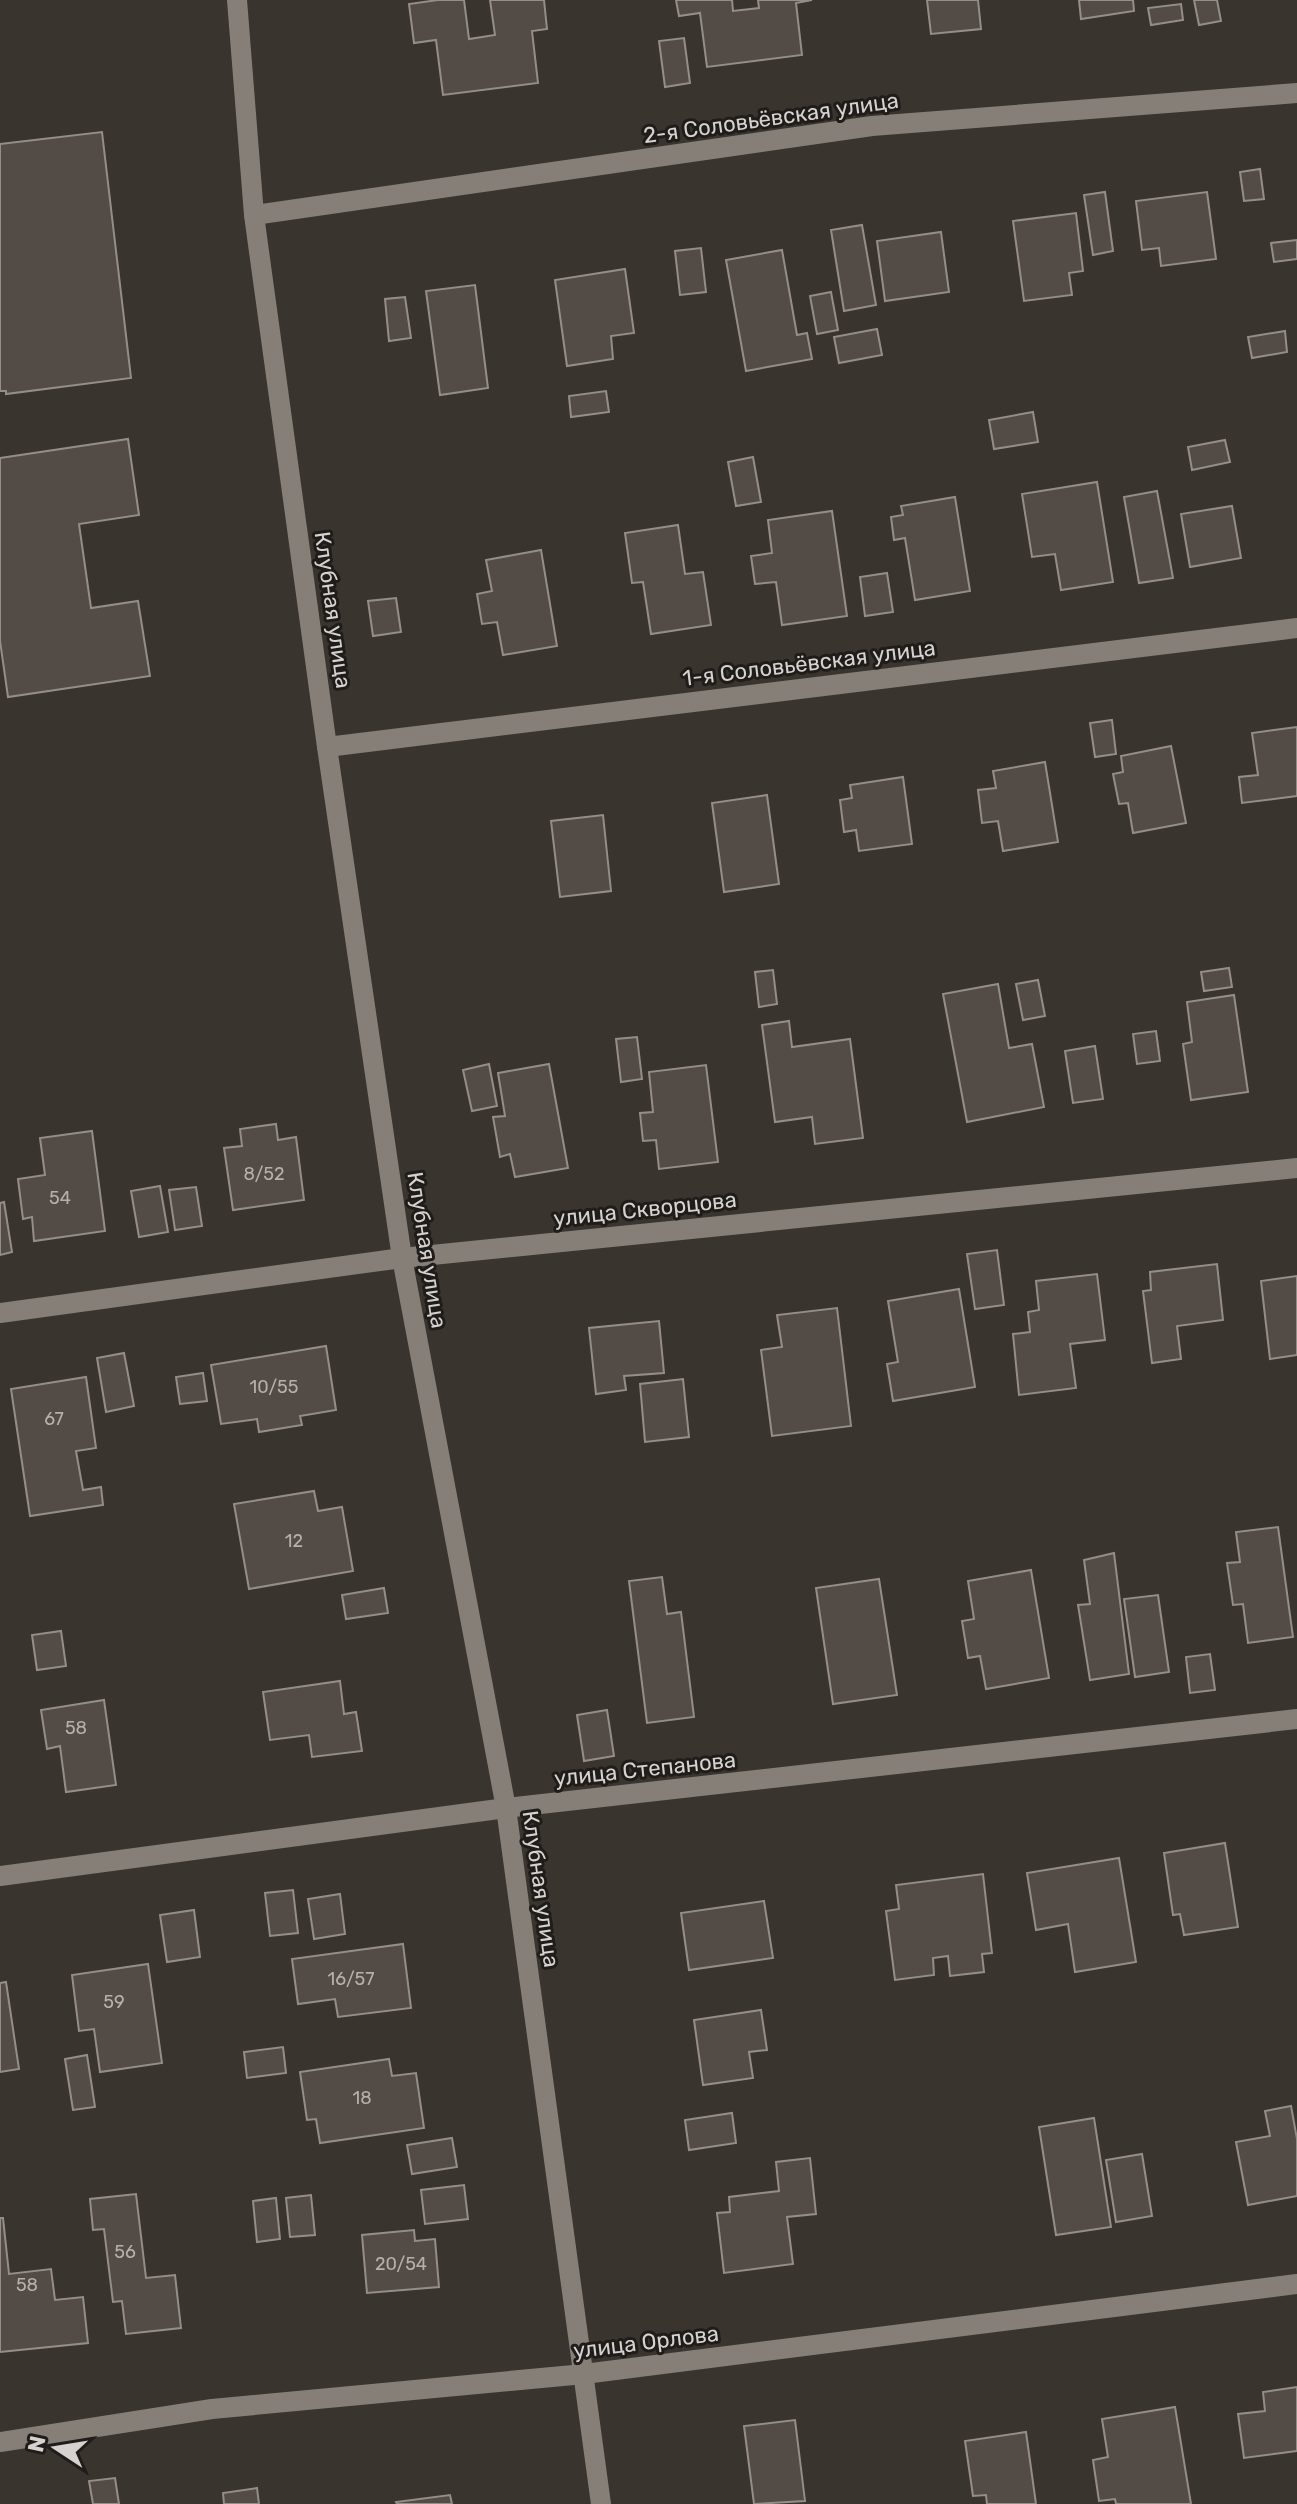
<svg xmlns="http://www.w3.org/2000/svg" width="1297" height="2504" font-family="Rubik,sans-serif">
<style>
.building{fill:#534c46;stroke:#958d87;stroke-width:2}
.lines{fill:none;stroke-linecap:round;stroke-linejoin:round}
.minor{stroke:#867f78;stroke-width:20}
.labels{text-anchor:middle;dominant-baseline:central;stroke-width:6;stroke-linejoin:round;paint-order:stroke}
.number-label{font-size:18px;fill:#b5b0ad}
.street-label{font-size:22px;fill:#d6d2cf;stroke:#1f1c19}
</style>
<rect width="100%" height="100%" fill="#3a342e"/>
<g class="building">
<path d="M438 0H464L469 39 495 35 490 0H544L547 29 532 31 538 83 443 95 436 40 414 43 409 4Z"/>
<path d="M676 0H732L733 11 759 8 758 0H812L796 3 802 55 707 67 700 13 679 16Z"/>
<path d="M927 0H978L981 29 931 34Z"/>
<path d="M1079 0H1133L1134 11 1081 19Z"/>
<path d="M1194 0H1217L1221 21 1199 25Z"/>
<path d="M1181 4 1183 20 1151 25 1148 8Z"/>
<path d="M684 38 690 83 665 87 659 41Z"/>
<path d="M102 132 131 378 6 394V391H0V144Z"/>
<path d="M1260 169 1264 199 1244 201 1240 172Z"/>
<path d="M1105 192 1113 251 1093 255 1084 195Z"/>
<path d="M1207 192 1216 259 1161 266 1159 248 1142 250 1136 201Z"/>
<path d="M1076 213 1083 271 1069 273 1072 295 1024 301 1013 221Z"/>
<path d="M862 225 876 305 844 311 831 230Z"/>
<path d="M941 232 949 292 885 301 877 241Z"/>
<path d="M1297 240V259L1274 262 1271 243Z"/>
<path d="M701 248 706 292 680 295 675 251Z"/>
<path d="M782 250 797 335 807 333 812 359 746 371 726 260Z"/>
<path d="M625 269 634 333 611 336 613 359 567 366 555 280Z"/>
<path d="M475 285 488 388 440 395 426 291Z"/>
<path d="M831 292 838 330 817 334 810 296Z"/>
<path d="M405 297 411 338 389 341 385 299Z"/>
<path d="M877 329 882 355 839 363 834 337Z"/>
<path d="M1285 331 1287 352 1252 358 1248 337Z"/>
<path d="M606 391 609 412 571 417 569 396Z"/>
<path d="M1033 412 1038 442 994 449 989 420Z"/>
<path d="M128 439 139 515 79 524 91 608 138 601 150 676 8 697 0 641V458Z"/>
<path d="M1225 440 1230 462 1192 470 1188 447Z"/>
<path d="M753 457 761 502 736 506 728 462Z"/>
<path d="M1097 482 1113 582 1061 590 1055 554 1032 557 1022 494Z"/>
<path d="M1157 491 1173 578 1139 583 1124 497Z"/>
<path d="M955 497 970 591 915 600 905 538 894 540 891 517 903 515 901 506Z"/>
<path d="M1232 506 1241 558 1190 567 1181 514Z"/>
<path d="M832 511 847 616 782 625 776 582 755 584 751 556 772 553 768 520Z"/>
<path d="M678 525 685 574 703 572 711 625 651 634 643 582 632 583 625 533Z"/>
<path d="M541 550 557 646 503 655 497 622 482 624 477 594 492 591 486 560Z"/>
<path d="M887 573 893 612 865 616 860 577Z"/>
<path d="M396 598 401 632 373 636 368 601Z"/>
<path d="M1112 720 1116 754 1095 757 1090 723Z"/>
<path d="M1297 727V796L1242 803 1239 777 1258 775 1252 733Z"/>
<path d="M1171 746 1186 823 1133 833 1128 803 1119 804 1113 774 1123 772 1121 756Z"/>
<path d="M1045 762 1058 842 1003 851 998 821 982 823 978 790 996 788 993 771Z"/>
<path d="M903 777 912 844 859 851 856 830 844 832 840 800 852 798 850 785Z"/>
<path d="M767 795 779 884 724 892 712 803Z"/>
<path d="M603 815 611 891 560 897 551 821Z"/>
<path d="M1229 968 1232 987 1204 991 1201 972Z"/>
<path d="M773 970 777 1004 759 1007 755 972Z"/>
<path d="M1038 980 1045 1016 1023 1020 1016 984Z"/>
<path d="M998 984 1009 1048 1032 1044 1044 1107 967 1122 943 994Z"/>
<path d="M1234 995 1248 1092 1191 1100 1183 1044 1192 1042 1187 1002Z"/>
<path d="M789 1021 792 1047 850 1039 863 1138 815 1144 812 1117 775 1122 762 1025Z"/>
<path d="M1156 1031 1160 1061 1137 1064 1133 1034Z"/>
<path d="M637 1037 642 1079 621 1082 616 1039Z"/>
<path d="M1095 1046 1103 1099 1073 1103 1065 1051Z"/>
<path d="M489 1064 497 1106 472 1111 463 1070Z"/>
<path d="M549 1064 568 1168 515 1177 510 1154 500 1157 493 1117 505 1116 498 1073Z"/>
<path d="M706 1065 718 1162 659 1169 656 1140 643 1141 640 1113 653 1112 649 1072Z"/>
<path d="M276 1124 278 1140 296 1137 304 1200 233 1210 224 1148 242 1146 240 1129Z"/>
<path d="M92 1131 105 1231 34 1241 32 1217 23 1219 18 1179 45 1175 40 1138Z"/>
<path d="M160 1186 168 1232 139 1237 131 1191Z"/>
<path d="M196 1187 202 1226 175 1230 169 1190Z"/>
<path d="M4 1202 12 1252 0 1255V1203Z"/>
<path d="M997 1250 1004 1305 975 1309 967 1254Z"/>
<path d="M1217 1264 1223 1320 1177 1326 1181 1359 1152 1363 1143 1291 1151 1290 1150 1272Z"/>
<path d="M1097 1274 1105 1340 1070 1344 1076 1388 1019 1395 1013 1334 1030 1332 1028 1312 1039 1310 1036 1281Z"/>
<path d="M1297 1276V1355L1270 1359 1261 1281Z"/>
<path d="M959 1289 975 1387 893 1401 887 1364 898 1362 888 1301Z"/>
<path d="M837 1308 851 1426 772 1436 761 1350 782 1347 777 1315Z"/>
<path d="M659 1321 664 1373 624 1376 626 1390 596 1394 589 1328Z"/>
<path d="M326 1346 336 1410 300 1416 302 1425 259 1432 257 1419 221 1424 211 1365Z"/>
<path d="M124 1353 134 1406 106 1412 97 1358Z"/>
<path d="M203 1373 207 1401 180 1404 176 1377Z"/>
<path d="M86 1377 96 1448 76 1451 83 1490 101 1487 103 1505 30 1516 11 1389Z"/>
<path d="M683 1379 689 1437 645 1442 640 1384Z"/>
<path d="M314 1491 318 1511 342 1507 353 1571 249 1589 234 1504Z"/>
<path d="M1278 1527 1293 1637 1248 1643 1243 1604 1233 1605 1227 1563 1240 1562 1236 1532Z"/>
<path d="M1114 1553 1129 1674 1090 1680 1078 1605 1090 1604 1084 1560Z"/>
<path d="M1031 1570 1049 1678 986 1689 980 1656 968 1658 962 1621 974 1619 968 1581Z"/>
<path d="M662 1577 667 1614 681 1612 694 1717 647 1723 629 1581Z"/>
<path d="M879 1579 897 1695 833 1704 816 1588Z"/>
<path d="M384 1588 388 1613 346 1619 342 1595Z"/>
<path d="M1158 1595 1169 1672 1135 1677 1124 1599Z"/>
<path d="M61 1631 66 1666 37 1670 32 1635Z"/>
<path d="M1210 1654 1215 1690 1190 1693 1186 1657Z"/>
<path d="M340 1681 344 1714 356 1712 362 1751 312 1757 309 1735 270 1740 263 1692Z"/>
<path d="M104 1700 116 1785 66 1792 60 1746 47 1749 41 1710Z"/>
<path d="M607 1710 614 1756 584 1761 577 1715Z"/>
<path d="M1225 1843 1238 1927 1184 1935 1180 1914 1173 1915 1164 1853Z"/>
<path d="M1119 1858 1136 1962 1075 1972 1068 1924 1036 1930 1027 1873Z"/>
<path d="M983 1874 992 1953 982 1954 984 1972 950 1976 948 1956 933 1958 934 1975 895 1980 886 1911 899 1909 896 1885Z"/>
<path d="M293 1890 298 1933 270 1936 265 1893Z"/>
<path d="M340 1894 345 1934 314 1939 308 1899Z"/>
<path d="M764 1901 773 1958 689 1970 681 1913Z"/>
<path d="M194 1910 200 1957 167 1962 160 1915Z"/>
<path d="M403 1944 411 2008 338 2017 335 1999 298 2004 292 1959Z"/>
<path d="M148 1964 162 2063 100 2072 94 2029 79 2031 72 1975Z"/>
<path d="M6 1982 19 2069 0 2072V1983Z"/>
<path d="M761 2010 767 2050 749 2052 753 2078 703 2085 694 2020Z"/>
<path d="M283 2047 286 2073 247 2078 244 2052Z"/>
<path d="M87 2055 95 2107 73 2110 65 2059Z"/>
<path d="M389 2059 392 2076 416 2073 424 2128 320 2143 316 2119 307 2120 300 2072Z"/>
<path d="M1291 2106 1297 2139V2196L1248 2205 1236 2142 1270 2136 1265 2111Z"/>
<path d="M732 2113 736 2143 689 2150 685 2120Z"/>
<path d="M1094 2118 1111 2227 1056 2235 1039 2127Z"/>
<path d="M452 2138 457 2167 412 2174 407 2145Z"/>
<path d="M1142 2154 1152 2216 1116 2222 1106 2160Z"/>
<path d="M810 2158 816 2214 787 2217 793 2264 724 2273 717 2213 730 2212 729 2197 779 2191 776 2162Z"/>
<path d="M464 2185 468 2219 425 2224 421 2190Z"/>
<path d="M136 2194 146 2278 175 2275 181 2328 126 2334 122 2301 113 2302 104 2229 93 2230 90 2199Z"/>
<path d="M311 2195 315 2235 290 2237 286 2198Z"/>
<path d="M276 2198 280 2239 257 2242 253 2201Z"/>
<path d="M0 2218H3L9 2274 51 2269 55 2300 83 2297 88 2343 0 2352Z"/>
<path d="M414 2230 415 2241 435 2239 439 2287 367 2293 362 2235Z"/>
<path d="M1297 2387V2451L1244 2458 1238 2414 1265 2411 1263 2392Z"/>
<path d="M1175 2407 1191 2504H1116L1115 2499 1099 2501 1093 2460 1108 2457 1102 2419Z"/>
<path d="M795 2420 805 2501 754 2504 744 2426Z"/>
<path d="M1026 2432 1036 2504H987L986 2495 973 2496 965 2441Z"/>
<path d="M115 2478 119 2504H93L89 2481Z"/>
<path d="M257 2488 259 2504H224L223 2493Z"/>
<path d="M450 2495 452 2504H397L396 2502Z"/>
</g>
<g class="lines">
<g class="minor">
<path d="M237 0 254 215 327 747 402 1258 506 1808 601 2504"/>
<path d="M254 215 872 126 1297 93"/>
<path d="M327 747 1297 628"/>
<path d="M0 1313 402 1258 1297 1168"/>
<path d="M0 1876 506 1808 1297 1719"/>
<path d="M0 2442 212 2409 584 2374 1297 2284"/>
</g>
</g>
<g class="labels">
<g class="number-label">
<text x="264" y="1174">8/52</text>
<text x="60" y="1198">54</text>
<text x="274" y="1387">10/55</text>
<text x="54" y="1419">67</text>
<text x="294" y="1541">12</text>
<text x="76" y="1728">58</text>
<text x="351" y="1979">16/57</text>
<text x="114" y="2002">59</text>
<text x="362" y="2098">18</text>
<text x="125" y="2252">56</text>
<text x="401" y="2264">20/54</text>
<text x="27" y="2285">58</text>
</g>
<g class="street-label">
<text transform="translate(771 118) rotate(-8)">2-я Соловьёвская улица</text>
<text transform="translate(333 610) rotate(82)">Клубная улица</text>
<text transform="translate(809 663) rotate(-7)">1-я Соловьёвская улица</text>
<text transform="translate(645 1209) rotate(-6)">улица Скворцова</text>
<text transform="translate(427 1250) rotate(81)">Клубная улица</text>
<text transform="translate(645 1769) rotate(-6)">улица Степанова</text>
<text transform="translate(541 1889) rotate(82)">Клубная улица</text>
<text transform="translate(646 2342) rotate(-7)">улица Орлова</text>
</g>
</g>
<g transform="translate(56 2448) rotate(282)" stroke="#1f1c19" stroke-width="6" paint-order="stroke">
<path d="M0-6L14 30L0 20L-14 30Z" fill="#d6d2cf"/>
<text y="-12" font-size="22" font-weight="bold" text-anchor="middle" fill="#d6d2cf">N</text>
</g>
</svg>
